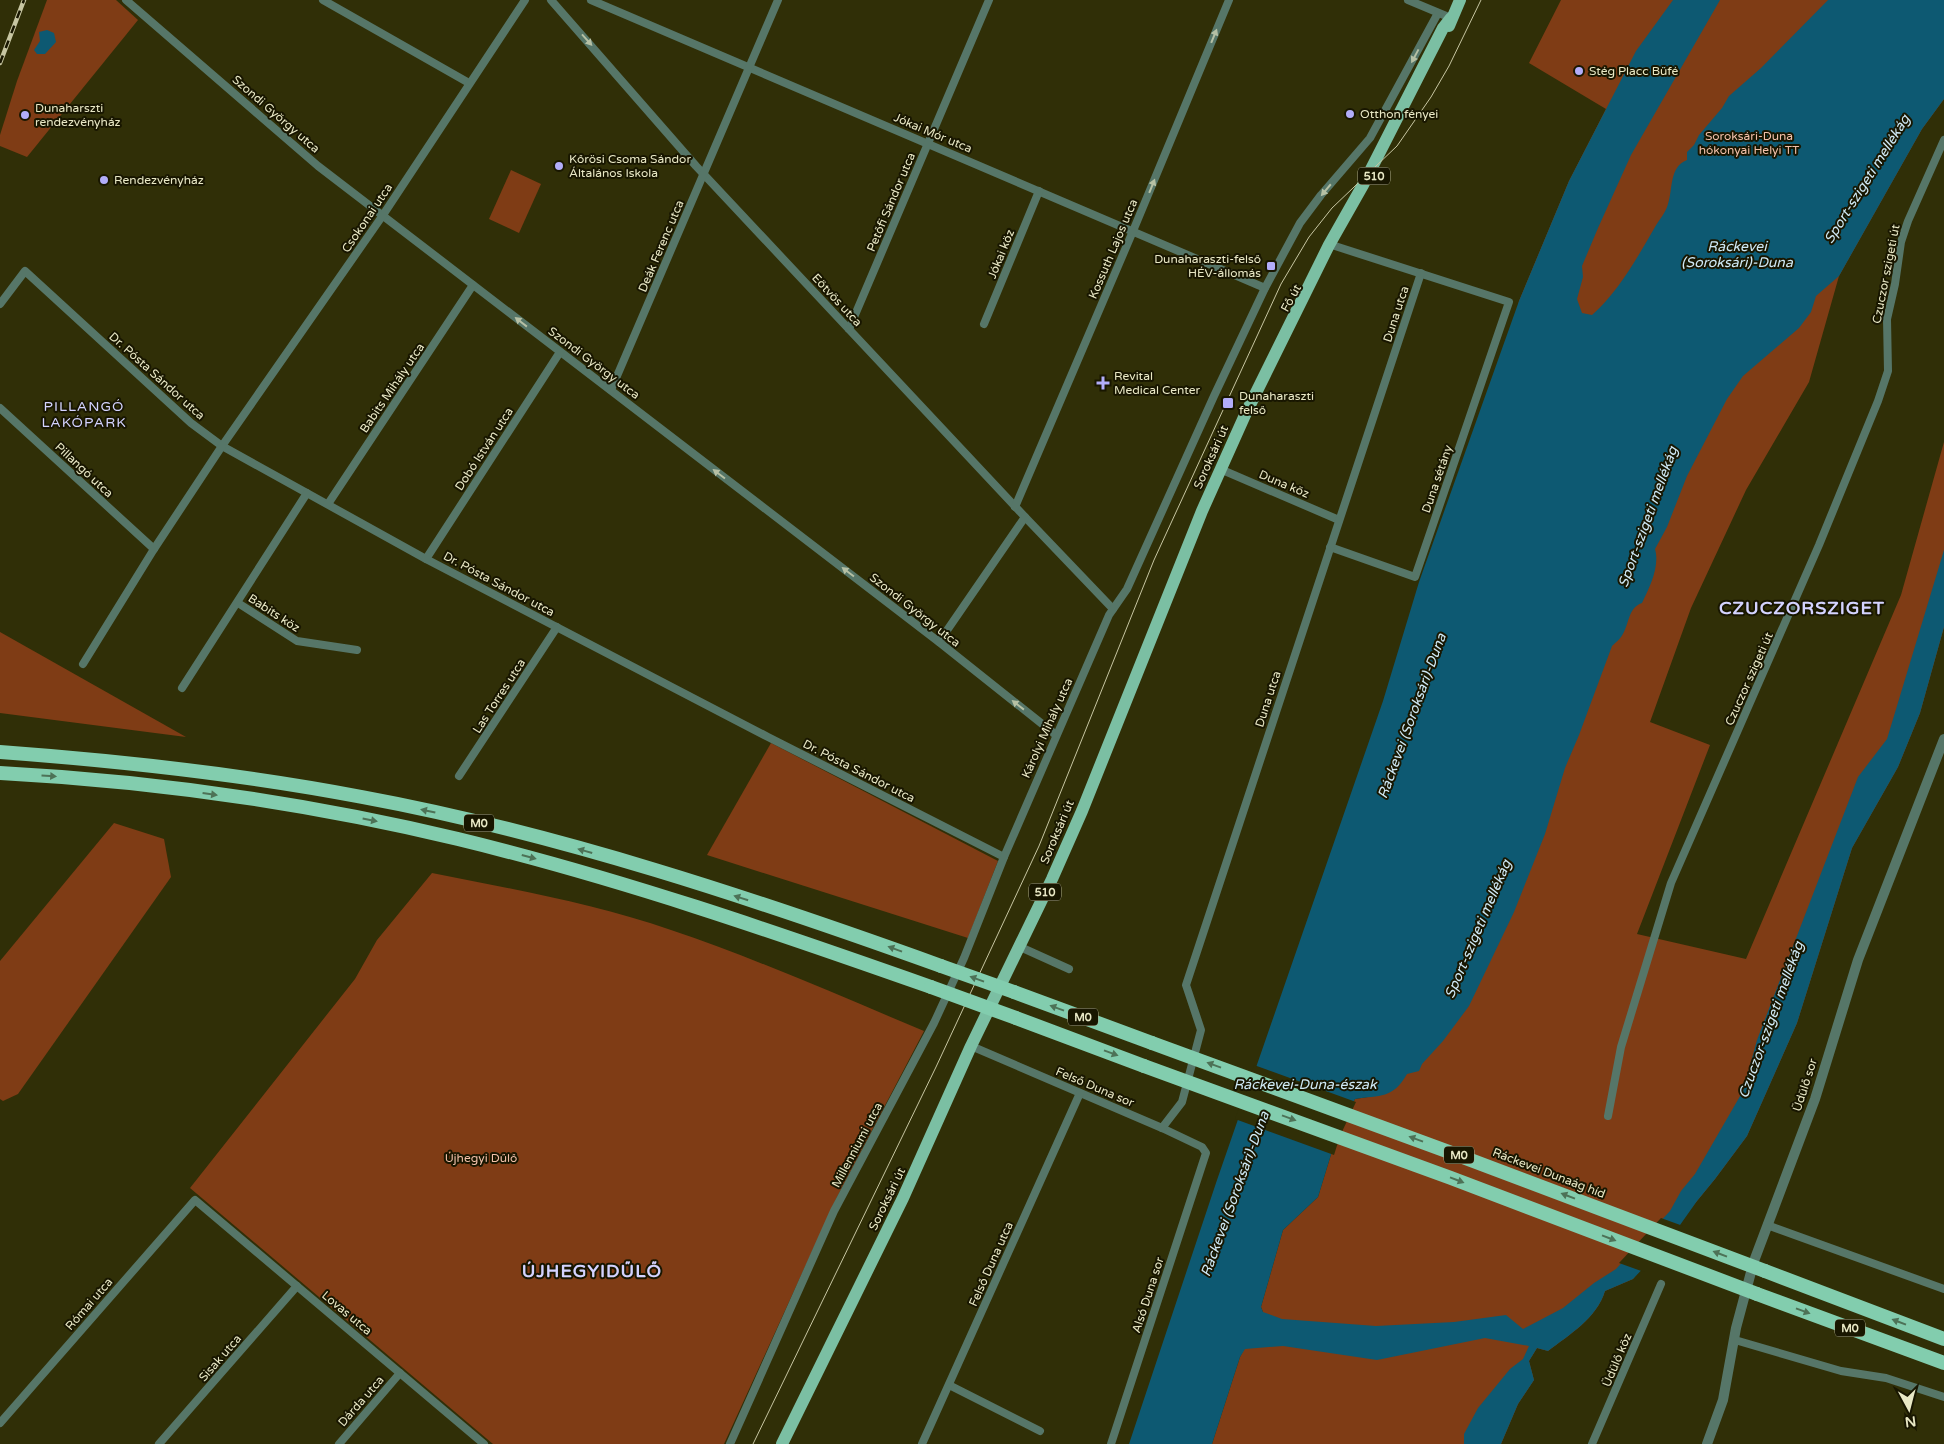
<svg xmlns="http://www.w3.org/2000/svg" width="1944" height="1444" font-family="'Varela Round',sans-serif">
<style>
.green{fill:#7f3c15}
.water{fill:#0d5972}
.pier{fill:#302f07}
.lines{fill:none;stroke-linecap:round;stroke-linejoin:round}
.minor{stroke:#567668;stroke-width:8}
.tertiary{stroke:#567668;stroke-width:10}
.primary{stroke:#7bbfa3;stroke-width:12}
.trunk{stroke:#82cdae;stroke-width:14}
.tram{stroke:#c7c6a2;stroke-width:1}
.rail-casing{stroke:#c7c6a2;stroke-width:4.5}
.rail{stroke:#181600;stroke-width:2.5;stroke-dasharray:8;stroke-linecap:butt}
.trunk-bridge{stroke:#82cdae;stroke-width:14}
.oneway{fill:#b6c0a4}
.oneway2{fill:#4d7257}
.poi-dot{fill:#b2adf9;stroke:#181600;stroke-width:2}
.labels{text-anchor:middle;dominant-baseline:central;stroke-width:4;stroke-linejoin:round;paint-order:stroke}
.shield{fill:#181600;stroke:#aaa98a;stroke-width:1}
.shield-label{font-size:11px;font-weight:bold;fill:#e9e8c5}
.poi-label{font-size:12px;fill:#e9e8c5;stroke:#181600;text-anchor:start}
.street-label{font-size:12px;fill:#e9e8c5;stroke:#181600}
.park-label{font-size:12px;fill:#f2c1aa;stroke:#181600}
.water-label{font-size:14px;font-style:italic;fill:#cfe9f5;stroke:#181600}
.neighbourhood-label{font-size:14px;letter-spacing:1px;fill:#d4d3ff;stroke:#181600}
.district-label{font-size:18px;font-weight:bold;letter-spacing:1px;fill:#d4d3ff;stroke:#181600}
</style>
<rect width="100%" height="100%" fill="#302f07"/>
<g class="green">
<path d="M47 0H116L138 20 27 157 0 146V135L17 81Z"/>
<path d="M1561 0H1944V99L1922 129 1839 276 1809 382 1746 490 1691 608 1650 722 1710 745 1637 934 1746 959 1901 595 1944 442V627L1920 713 1898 767 1852 848 1797 1023 1747 1136 1715 1179 1633 1279 1605 1291C1597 1318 1569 1335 1548 1351L1537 1348 1529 1361 1534 1380 1518 1404 1501 1444H1212L1240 1357 1263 1312 1261 1307 1283 1230 1318 1197 1337 1135 1355 1099 1368 1097 1519 301 1569 181 1606 109 1529 63Z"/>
<path d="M511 170 541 184 519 233 489 219Z"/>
<path d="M0 632 186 737 0 713Z"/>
<path d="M771 743 998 861 968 938 707 855Z"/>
<path d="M114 823 164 839 171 877 18 1094 3 1101 0 1099V961Z"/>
<path d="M432 873C512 889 593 903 671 930 757 959 840 996 924 1031L836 1199 724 1444H493L190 1188 355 979 377 940Z"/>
</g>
<g class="water">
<path d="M1673 0H1720L1631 155 1598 228 1582 266 1583 277 1577 299 1582 313 1592 315C1619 291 1637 258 1655 227 1659 220 1666 212 1668 204 1673 189 1669 167 1687 160V152L1694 145 1699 135 1722 108 1729 96 1761 68 1828 0H1944V99L1922 129 1839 276 1816 296 1811 312 1799 328 1743 376 1727 399 1687 476 1667 527 1655 549C1660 566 1650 587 1642 603 1627 608 1630 625 1621 637 1619 640 1615 643 1612 646L1579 735 1565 768 1545 834 1514 912 1469 1006 1443 1041 1422 1064 1419 1071 1407 1074C1393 1099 1380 1095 1355 1099L1337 1135 1318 1197 1283 1230 1261 1307 1263 1312 1282 1319 1376 1326 1454 1322 1506 1315 1523 1329 1563 1308 1594 1283 1616 1269 1670 1211 1681 1191 1695 1174 1743 1091 1757 1040 1858 777 1887 739 1944 550V627L1920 713 1898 767 1852 848 1797 1023 1747 1136 1715 1179 1697 1201 1668 1242 1633 1279 1605 1291C1597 1318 1569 1335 1548 1351L1537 1348 1529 1361 1534 1380 1518 1404 1501 1444H1464V1434L1478 1408 1510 1369 1523 1359 1529 1346 1485 1338 1377 1360 1283 1346 1245 1349 1240 1357 1212 1444H1129L1217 1180 1383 701 1419 582 1519 301 1569 181 1636 51Z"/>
<path d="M47 30 54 33 56 42 45 54H37L34 50 40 41 39 32Z"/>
</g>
<g class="pier">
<path d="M1254 1065 1356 1102 1340 1136 1334 1155 1235 1119Z"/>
<path d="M1661 1218 1683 1226 1670 1244 1644 1272 1619 1263Z"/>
</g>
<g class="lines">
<g class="minor">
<path d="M126 0 318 166 939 642 1056 735"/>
<path d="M323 0 469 83"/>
<path d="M551 0 696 166 1025 517 1113 609"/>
<path d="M591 0 1265 288"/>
<path d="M1408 0 1451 18"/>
<path d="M0 304 25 271 191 423 222 446 426 559 768 737 1004 857"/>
<path d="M984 324 1039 191"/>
<path d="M849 329 989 0"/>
<path d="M611 390 778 0"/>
<path d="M0 408 154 549"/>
<path d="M1220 469 1339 520"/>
<path d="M328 504 473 285"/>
<path d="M1015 507 1133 231 1229 0"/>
<path d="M1330 547 1415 577 1509 302 1335 246"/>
<path d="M426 559 560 352"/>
<path d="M238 603 297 641 357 650"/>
<path d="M939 642 1025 517"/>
<path d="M83 664 154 549 222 446 383 215 525 0"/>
<path d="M182 688 307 493"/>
<path d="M459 776 557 627"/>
<path d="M1018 946 1069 969"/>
<path d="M971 1046 1162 1128 1202 1147 1206 1153 1111 1444"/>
<path d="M1608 1116 1621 1047 1671 883 1819 545 1878 401 1888 371 1887 319 1895 284 1901 242 1908 221 1944 140"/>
<path d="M1162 1128 1182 1102 1201 1030 1186 985 1421 273"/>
<path d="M1767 1225 1944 1289"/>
<path d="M1735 1340 1841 1371 1886 1378 1944 1397"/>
<path d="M949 1385 1040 1431"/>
<path d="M0 1423 195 1200 484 1444"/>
<path d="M159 1444 297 1286"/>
<path d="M339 1444 400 1373"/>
<path d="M730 1444 834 1211 934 1023 964 958 1004 857 1109 615 1127 589 1214 396 1265 288 1300 223 1321 195 1370 138 1438 13"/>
<path d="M922 1444 1080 1093"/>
<path d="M1592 1444 1661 1284"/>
</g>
<path class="tertiary" d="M1707 1444 1723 1400 1736 1328 1754 1261 1815 1099 1858 960 1944 739"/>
<g class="primary">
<path d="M1449 26 1460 0"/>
<path d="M782 1444 903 1198 971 1046 1052 879 1082 811 1202 511 1245 415 1329 245 1363 185 1443 28 1451 18"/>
</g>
<g class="trunk">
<path d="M0 752C122 761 242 774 362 797 557 833 755 899 941 966"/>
<path d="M0 773C153 781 308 803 458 839 619 878 775 932 931 987"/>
<path d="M1014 992 1152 1043"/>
<path d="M1016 1018 1144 1066"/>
<path d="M1765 1271 1944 1339"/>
<path d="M1757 1294 1944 1363"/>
</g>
<path class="tram" d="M753 1444 936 1067 1039 846 1154 560 1281 284 1309 237 1332 208 1397 146 1431 97 1449 66 1481 0"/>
<defs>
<path id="rail" d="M0 63 24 0"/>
</defs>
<use href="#rail" class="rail-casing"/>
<use href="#rail" class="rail"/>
<g class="trunk-bridge">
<path d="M941 966 1014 992"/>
<path d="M931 987 1016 1018"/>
<path d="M1152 1043 1460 1156 1765 1271"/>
<path d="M1144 1066 1451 1178 1757 1294"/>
</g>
</g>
<defs><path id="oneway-solid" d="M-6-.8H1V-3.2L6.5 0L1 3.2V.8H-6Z" transform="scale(1.25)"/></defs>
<g class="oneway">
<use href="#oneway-solid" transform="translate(1214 36) rotate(-68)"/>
<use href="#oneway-solid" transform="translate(587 40) rotate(48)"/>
<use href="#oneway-solid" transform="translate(1415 56) rotate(118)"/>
<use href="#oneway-solid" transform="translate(1152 186) rotate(-68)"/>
<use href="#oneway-solid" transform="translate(1326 190) rotate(130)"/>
<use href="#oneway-solid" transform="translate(521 322) rotate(-142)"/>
<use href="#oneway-solid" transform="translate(719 474) rotate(-143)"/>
<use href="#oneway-solid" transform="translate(848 572) rotate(-143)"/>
<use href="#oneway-solid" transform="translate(1018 705) rotate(-142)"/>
</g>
<g class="oneway2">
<use href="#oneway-solid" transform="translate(49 776) rotate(4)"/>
<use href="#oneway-solid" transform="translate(210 794) rotate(8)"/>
<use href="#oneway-solid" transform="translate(428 811) rotate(-168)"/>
<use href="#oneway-solid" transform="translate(370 820) rotate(11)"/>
<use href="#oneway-solid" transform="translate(585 851) rotate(-164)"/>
<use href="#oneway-solid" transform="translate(529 857) rotate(15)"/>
<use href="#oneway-solid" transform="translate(741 898) rotate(-162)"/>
<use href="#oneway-solid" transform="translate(895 949) rotate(-160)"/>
<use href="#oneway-solid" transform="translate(977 979) rotate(-160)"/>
<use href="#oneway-solid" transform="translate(1057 1008) rotate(-160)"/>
<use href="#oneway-solid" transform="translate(1111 1053) rotate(20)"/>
<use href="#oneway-solid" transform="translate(1214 1065) rotate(-160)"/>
<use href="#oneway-solid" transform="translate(1289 1118) rotate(20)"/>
<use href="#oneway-solid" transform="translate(1416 1139) rotate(-160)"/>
<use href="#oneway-solid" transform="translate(1457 1180) rotate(21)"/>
<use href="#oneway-solid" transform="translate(1568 1196) rotate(-159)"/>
<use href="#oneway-solid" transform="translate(1609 1238) rotate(21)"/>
<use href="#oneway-solid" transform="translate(1720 1254) rotate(-159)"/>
<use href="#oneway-solid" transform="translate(1803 1311) rotate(20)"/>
<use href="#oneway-solid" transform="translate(1899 1322) rotate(-159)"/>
</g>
<g class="poi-dot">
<circle cx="1579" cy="71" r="5"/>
<circle cx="1350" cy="114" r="5"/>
<circle cx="25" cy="115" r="5"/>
<circle cx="559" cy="166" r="5"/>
<circle cx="104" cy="180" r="5"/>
<rect x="1266" y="261" width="10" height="10" rx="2.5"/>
<path d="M1100.5 375.5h5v5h5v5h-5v5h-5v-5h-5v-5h5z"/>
<rect x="1222" y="397" width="12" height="12" rx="2.5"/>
</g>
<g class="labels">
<g class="shield">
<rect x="1358" y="167.5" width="32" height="17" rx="4"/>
<rect x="464" y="814.5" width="30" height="17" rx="4"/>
<rect x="1029" y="883.5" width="32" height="17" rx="4"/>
<rect x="1068" y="1008.5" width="30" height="17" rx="4"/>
<rect x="1444" y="1146.5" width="30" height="17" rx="4"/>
<rect x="1835" y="1319.5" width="30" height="17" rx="4"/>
</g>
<g class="shield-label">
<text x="1374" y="176">510</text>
<text x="479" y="823">M0</text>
<text x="1045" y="892">510</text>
<text x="1083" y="1017">M0</text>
<text x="1459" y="1155">M0</text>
<text x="1850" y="1328">M0</text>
</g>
<g class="poi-label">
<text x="1589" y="71">Stég Placc Büfé</text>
<text x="35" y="108">Dunaharszti<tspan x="35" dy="14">rendezvényház</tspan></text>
<text x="1360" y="114">Otthon fényei</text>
<text x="569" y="159">Kőrösi Csoma Sándor<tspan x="569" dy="14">Általános Iskola</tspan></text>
<text x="114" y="180">Rendezvényház</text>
<text x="1261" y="259" text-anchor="end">Dunaharaszti-felső<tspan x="1261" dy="14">HÉV-állomás</tspan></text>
<text x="1114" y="376">Revital<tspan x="1114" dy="14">Medical Center</tspan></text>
<text x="1239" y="396">Dunaharaszti<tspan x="1239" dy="14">felső</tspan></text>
</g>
<g class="street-label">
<text transform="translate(276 114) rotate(41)">Szondi György utca</text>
<text transform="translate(933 133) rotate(23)">Jókai Mór utca</text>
<text transform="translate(891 202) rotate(-67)">Petőfi Sándor utca</text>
<text transform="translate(367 218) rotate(-56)">Csokonai utca</text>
<text transform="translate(661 246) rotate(-67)">Deák Ferenc utca</text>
<text transform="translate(1113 249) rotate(-67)">Kossuth Lajos utca</text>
<text transform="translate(1001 254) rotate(-68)">Jókai köz</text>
<text transform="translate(1886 274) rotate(-79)">Czuczor szigeti út</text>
<text transform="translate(1291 298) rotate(-61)">Fő út</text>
<text transform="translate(837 300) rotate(47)">Eötvös utca</text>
<text transform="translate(1396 314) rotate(-72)">Duna utca</text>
<text transform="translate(594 363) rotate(37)">Szondi György utca</text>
<text transform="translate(157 376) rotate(42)">Dr. Pósta Sándor utca</text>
<text transform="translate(392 388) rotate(-56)">Babits Mihály utca</text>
<text transform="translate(484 449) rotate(-57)">Dobó István utca</text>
<text transform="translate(1211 457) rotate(-66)">Soroksári út</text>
<text transform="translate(84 470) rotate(43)">Pillangó utca</text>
<text transform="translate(1437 479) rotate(-71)">Duna sétány</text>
<text transform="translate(1284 484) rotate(23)">Duna köz</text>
<text transform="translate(499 584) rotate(28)">Dr. Pósta Sándor utca</text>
<text transform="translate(915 610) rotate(38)">Szondi György utca</text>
<text transform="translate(274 613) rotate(33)">Babits köz</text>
<text transform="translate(1749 679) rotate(-66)">Czuczor szigeti út</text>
<text transform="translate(499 696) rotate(-57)">Las Torres utca</text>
<text transform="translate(1268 699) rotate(-72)">Duna utca</text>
<text transform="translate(1047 728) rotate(-66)">Károlyi Mihály utca</text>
<text transform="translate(859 771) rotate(27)">Dr. Pósta Sándor utca</text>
<text transform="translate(1057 832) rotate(-67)">Soroksári út</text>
<text transform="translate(1805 1085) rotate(-72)">Üdülő sor</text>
<text transform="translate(1095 1087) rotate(23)">Felső Duna sor</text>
<text transform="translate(857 1145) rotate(-62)">Millenniumi utca</text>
<text transform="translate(1549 1173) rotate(21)">Ráckevei Dunaág híd</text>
<text transform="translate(887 1199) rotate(-64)">Soroksári út</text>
<text transform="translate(991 1264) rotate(-66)">Felső Duna utca</text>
<text transform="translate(1148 1295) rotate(-72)">Alsó Duna sor</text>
<text transform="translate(89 1304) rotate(-49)">Római utca</text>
<text transform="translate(347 1313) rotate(40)">Lovas utca</text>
<text transform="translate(220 1358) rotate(-49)">Sisak utca</text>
<text transform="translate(1617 1360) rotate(-67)">Üdülő köz</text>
<text transform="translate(361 1401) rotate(-49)">Dárda utca</text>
</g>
<g class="park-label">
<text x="1749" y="136">Soroksári-Duna<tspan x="1749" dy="14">hókonyai Helyi TT</tspan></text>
<text x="481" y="1158">Újhegyi Dűlő</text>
</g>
<g class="water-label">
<text transform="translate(1867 179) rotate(-58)">Sport-szigeti mellékág</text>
<text x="1737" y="246">Ráckevei<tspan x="1737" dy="16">(Soroksári)-Duna</tspan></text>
<text transform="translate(1648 517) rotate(-70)">Sport-szigeti mellékág</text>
<text transform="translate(1412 716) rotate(-70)">Ráckevei (Soroksári)-Duna</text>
<text transform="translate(1478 929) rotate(-67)">Sport-szigeti mellékág</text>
<text transform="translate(1771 1020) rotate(-70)">Czuczor-szigeti mellékág</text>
<text x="1305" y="1084">Ráckevei-Duna-észak</text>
<text transform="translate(1235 1194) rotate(-70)">Ráckevei (Soroksári)-Duna</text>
</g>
<g class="neighbourhood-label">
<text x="84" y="406">PILLANGÓ<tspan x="84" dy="16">LAKÓPARK</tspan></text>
</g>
<g class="district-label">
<text x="1802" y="608">CZUCZORSZIGET</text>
<text x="592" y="1271">ÚJHEGYIDŰLŐ</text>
</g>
</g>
<g transform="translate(1909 1409) rotate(173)" stroke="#181600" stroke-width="4" paint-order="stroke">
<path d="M0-4L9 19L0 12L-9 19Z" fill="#e9e8c5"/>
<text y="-8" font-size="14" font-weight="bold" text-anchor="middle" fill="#e9e8c5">N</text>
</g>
</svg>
